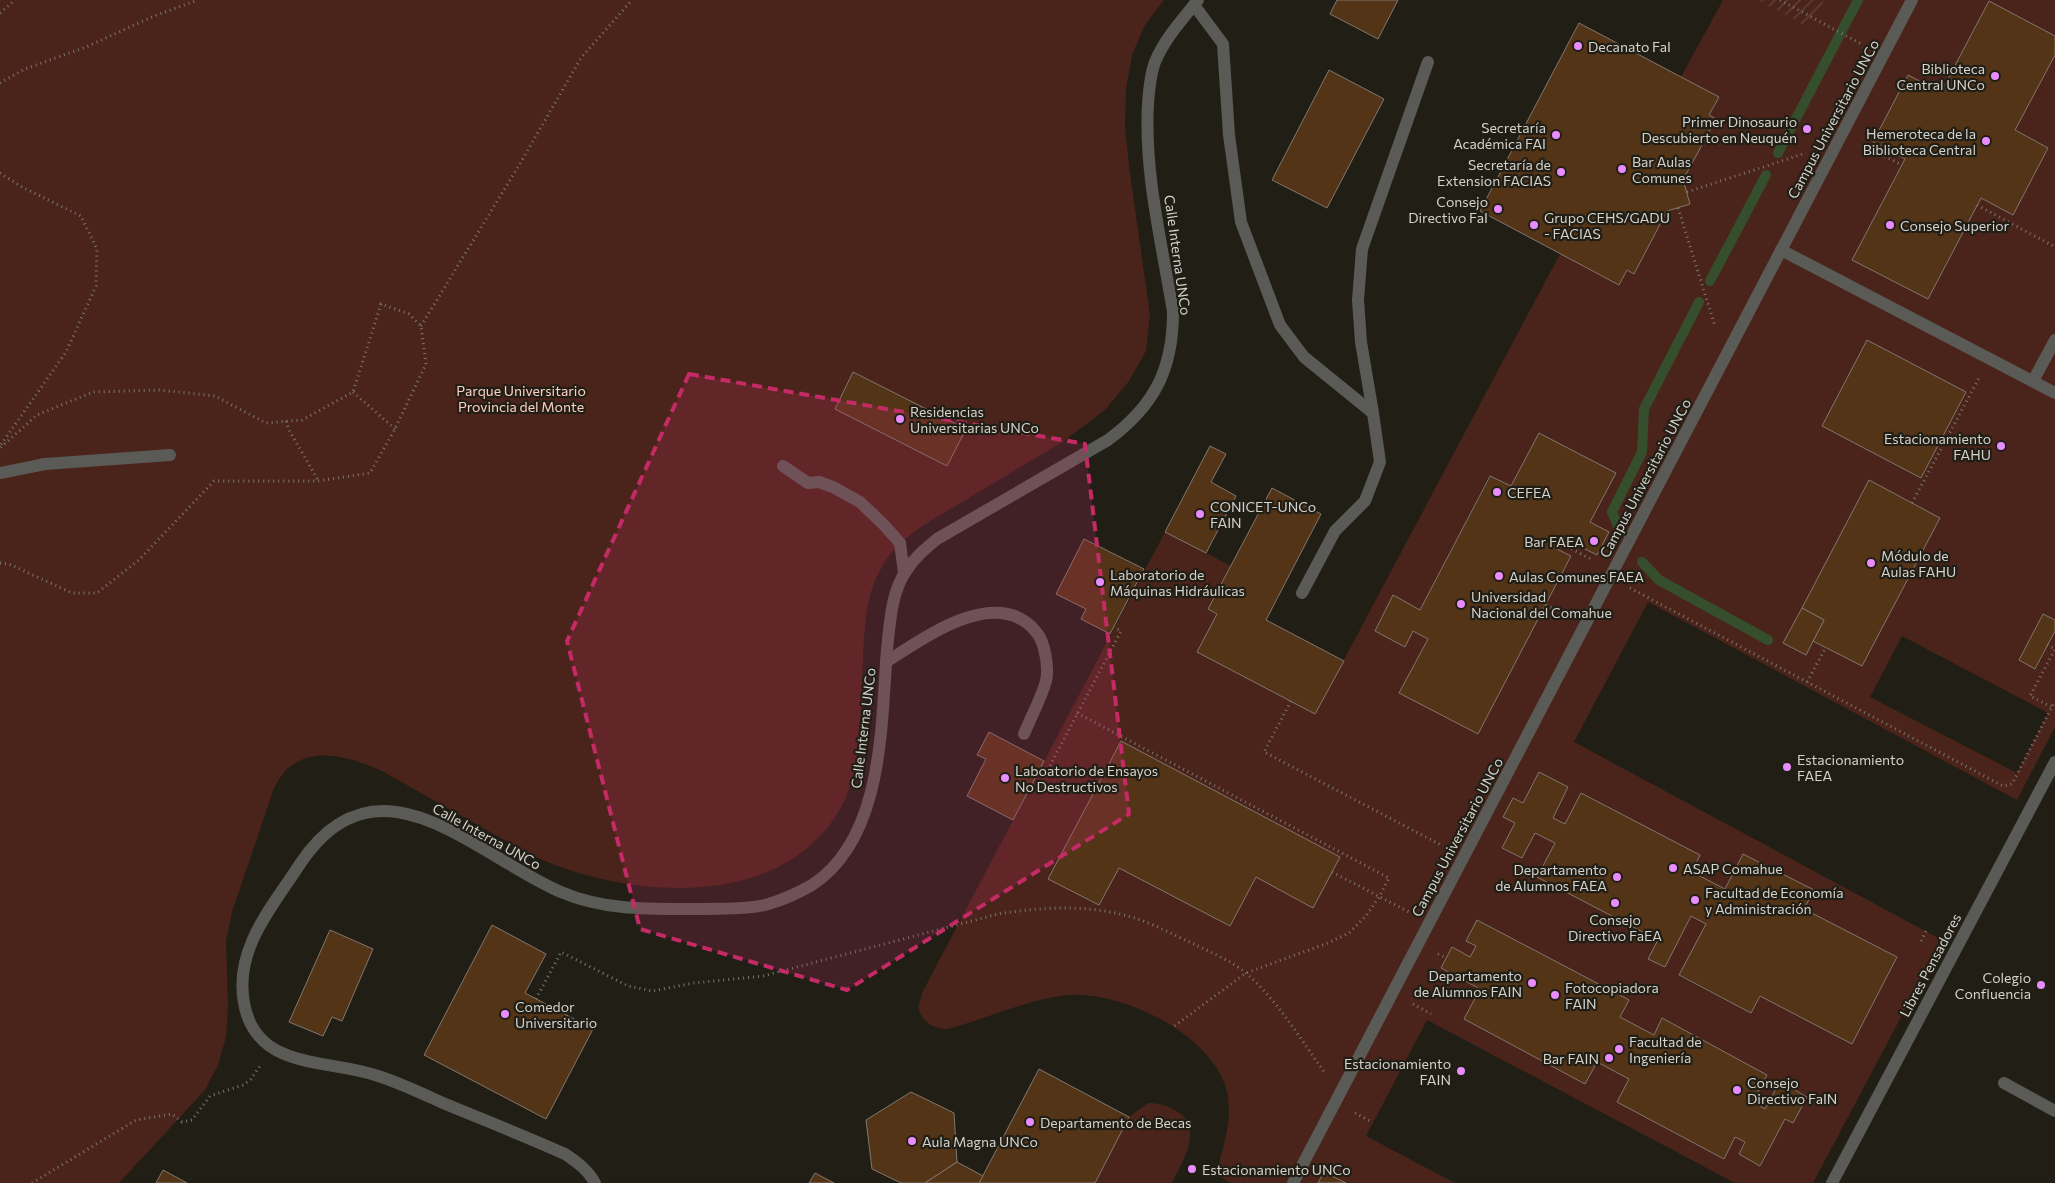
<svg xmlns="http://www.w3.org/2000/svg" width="2055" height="1183" font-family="Commissioner,sans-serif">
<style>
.green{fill:#4a241a;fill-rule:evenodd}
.garden{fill:url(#garden-furrows)}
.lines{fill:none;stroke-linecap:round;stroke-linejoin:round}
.stream{stroke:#354e2c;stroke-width:10}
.building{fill:#543417;stroke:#807770}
.path{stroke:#7a7771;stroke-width:3;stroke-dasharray:1 4;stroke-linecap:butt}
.minor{stroke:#5a5b56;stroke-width:12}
.marked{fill:#c42b66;fill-opacity:0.2;stroke:#c42b66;stroke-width:4;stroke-dasharray:10 6;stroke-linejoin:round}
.poi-dot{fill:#e98dfe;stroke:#211e16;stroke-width:2}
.labels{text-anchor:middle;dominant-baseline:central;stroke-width:4.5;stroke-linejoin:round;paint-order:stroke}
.poi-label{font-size:14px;fill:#d4d2cd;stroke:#211e16;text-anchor:start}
.street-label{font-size:14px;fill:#d4d2cd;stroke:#211e16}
.park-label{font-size:14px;fill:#fdcfc2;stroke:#211e16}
</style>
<defs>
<pattern id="garden-furrows" width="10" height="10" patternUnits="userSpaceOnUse" patternTransform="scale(1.25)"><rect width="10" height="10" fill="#4a241a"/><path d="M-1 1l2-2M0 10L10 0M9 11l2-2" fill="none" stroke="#63433a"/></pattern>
</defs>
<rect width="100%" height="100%" fill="#211e16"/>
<g class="green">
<path d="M0 0H1164L1145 25 1132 55 1126 89 1125 126 1129 166 1150 315 1146 351 1129 381 1105 410 1064 441 922 526C906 538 891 549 882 567 865 595 865 626 863 658 861 695 861 733 854 769 850 795 837 819 819 837 754 905 633 895 552 864 528 854 505 840 483 828 449 809 416 790 382 771 352 758 313 744 285 771 281 776 277 782 274 788L232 912 226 941 228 1006 226 1037 218 1065 205 1090 119 1183H0Z"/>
<path d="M1723 0H2055V36L1989 1 1941 92 1908 75 1873 142 1905 159 1852 260 1928 299 1981 198 2013 215 2048 148 2015 130 2055 55V620L2043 614 2019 660 2036 669 2055 631V727L2017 800 1648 602 1574 742 1942 940 1813 1183H1735L1427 1020 1366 1136 1455 1183H1231L1218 1176 1217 1171C1223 1145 1232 1124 1228 1097 1219 1037 1123 990 1067 995 1025 1000 987 1019 947 1029 932 1029 922 1021 918 1007L923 991 1165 532 1231 566 1208 609 1217 614 1197 652 1315 714 1560 254 1619 285 1627 270 1634 274 1667 211 1690 204 1683 180 1716 119 1709 115 1719 97 1681 77ZM1867 341 1966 392 1921 478 1822 426ZM1539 433 1616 473 1590 522 1609 532 1561 537 1555 548 1571 556 1478 734 1400 693 1428 639 1413 631 1405 647 1375 631 1393 596 1420 610 1489 476 1511 486ZM1869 481 1940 518 1861 666 1814 641 1802 608ZM1902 636 2048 713 2017 773 1870 697ZM1539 772 1568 787 1553 818 1565 824 1581 794 1700 855 1692 872 1725 889 1743 854 1814 891 1804 909 1897 957 1852 1044 1760 996 1751 1013 1679 976 1706 924 1691 916 1665 967 1649 958 1658 940 1537 877 1555 843 1535 833 1522 858 1502 848 1515 823 1503 816 1513 798 1523 803ZM1478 920 1628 1000 1620 1017 1654 1035 1663 1019 1767 1075 1753 1102 1765 1109 1780 1081 1807 1096 1793 1123 1785 1119 1761 1165 1739 1154 1745 1142 1735 1137 1724 1159 1617 1102 1629 1079 1597 1062 1585 1084 1464 1019 1480 989 1441 969 1452 948 1470 957 1476 946 1466 941Z"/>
<path d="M1148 1103C1160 1103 1168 1106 1178 1112 1204 1129 1182 1163 1172 1183H1095L1129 1117Z"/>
</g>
<path class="garden" d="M1758 0H1824L1809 28Z"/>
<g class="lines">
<g class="stream">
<path d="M1778 153 1858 0"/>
<path d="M1710 281 1766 175"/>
<path d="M1618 526 1612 512 1642 452 1644 409 1699 302"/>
<path d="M1642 562 1659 580 1768 640"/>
</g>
</g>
<g class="building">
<path d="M1337 0H1398L1378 39 1330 14Z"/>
<path d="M1989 1 2055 36V55L2015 130 2048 148 2013 215 1981 198 1928 299 1852 260 1905 159 1873 142 1908 75 1941 92Z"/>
<path d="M1579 23 1719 97 1709 115 1716 119 1683 180 1690 204 1667 211 1634 274 1627 270 1619 285 1480 211Z"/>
<path d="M1329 70 1384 99 1327 208 1272 180Z"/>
<path d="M1867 340 1966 392 1921 478 1822 426Z"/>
<path d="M853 372 966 429 947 466 835 409Z"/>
<path d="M1539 433 1616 473 1590 522 1609 532 1597 555 1561 537 1555 548 1571 556 1478 734 1399 693 1428 639 1413 631 1405 647 1375 631 1393 595 1420 610 1490 476 1511 486Z"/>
<path d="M1210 446 1226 454 1211 482 1236 496 1206 553 1165 532Z"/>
<path d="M1869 480 1940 518 1862 666 1813 641 1824 620 1802 608Z"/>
<path d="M1272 488 1321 514 1266 620 1344 661 1315 714 1197 652 1217 614 1208 609Z"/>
<path d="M1084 539 1144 569 1110 634 1081 619 1086 609 1056 594Z"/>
<path d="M1802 608 1824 620 1806 655 1783 643Z"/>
<path d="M2043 614 2055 620V631L2035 669 2019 660Z"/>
<path d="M989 732 1044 761 1013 820 967 796 986 759 977 755Z"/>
<path d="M1121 741 1340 857 1313 908 1256 877 1230 926 1119 868 1099 905 1048 879Z"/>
<path d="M1539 772 1568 787 1553 818 1565 824 1581 793 1700 855 1692 872 1725 889 1743 854 1814 890 1804 909 1897 957 1852 1044 1760 996 1751 1013 1679 975 1706 924 1691 916 1665 967 1648 959 1658 940 1537 877 1555 843 1535 833 1522 858 1502 848 1515 823 1503 817 1513 798 1523 803Z"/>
<path d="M1477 920 1629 1000 1620 1017 1654 1035 1662 1018 1767 1075 1753 1102 1765 1109 1780 1081 1807 1097 1793 1123 1785 1119 1760 1166 1739 1154 1745 1142 1735 1137 1724 1159 1617 1102 1629 1079 1597 1062 1585 1084 1464 1019 1480 989 1441 968 1452 947 1470 957 1476 946 1466 941Z"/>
<path d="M492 925 546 954 525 993 593 1029 546 1119 424 1055Z"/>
<path d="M330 930 373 949 342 1021 332 1017 323 1036 289 1022Z"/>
<path d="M1039 1069 1129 1117 1095 1183H979Z"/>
<path d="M911 1092 954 1113 957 1162 925 1183H901L872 1169 866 1120Z"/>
<path d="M957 1162 983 1176 979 1183H925Z"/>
<path d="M163 1170 187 1183H156Z"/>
<path d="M1324 1172 1346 1183H1318Z"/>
<path d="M815 1173 834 1183H809Z"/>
</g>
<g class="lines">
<g class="path">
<path d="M1780 0 1863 45"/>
<path d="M0 13 15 0"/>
<path d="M0 83 25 69 86 47 154 16 198 0"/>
<path d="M1862 145 1902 165"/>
<path d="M0 173 22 187 81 216 97 249 96 286 66 352 0 446"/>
<path d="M1687 192 1806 153"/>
<path d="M1977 205 2055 247"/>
<path d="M1678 208 1715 326"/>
<path d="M421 326 518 167 581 58 632 0"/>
<path d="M353 392 395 429"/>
<path d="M286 421 289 430 318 480"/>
<path d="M1912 503 1979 378"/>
<path d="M1558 542 1593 560"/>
<path d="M0 563 9 564 72 593H97L140 559 214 481H318L370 473 395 429 426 364 421 326 409 314 381 304 353 392 302 420 266 423 215 396 160 390 93 392 37 415 0 448"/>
<path d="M1630 588 2003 786 2012 784 2055 701"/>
<path d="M1546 605 1565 615"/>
<path d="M2047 645 2055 649 2030 696 2052 707"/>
<path d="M1807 682 1826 647"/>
<path d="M1291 701 1264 752 1443 846"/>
<path d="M1077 713 1389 878 1379 897 1366 916 1349 933 1328 943 1246 973 1173 1027"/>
<path d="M1038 773 1044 777 1121 631 1114 627"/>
<path d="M1332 872 1409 912"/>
<path d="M1921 941 1926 931"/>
<path d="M1438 954 1447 958"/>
<path d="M536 999 561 952 628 986 652 991 694 983 763 976 998 914C1042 907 1088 904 1131 917 1153 923 1173 935 1194 944 1212 953 1232 961 1247 974 1278 1001 1301 1040 1325 1073"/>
<path d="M1413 1004 1431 1014"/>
<path d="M1355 1113 1372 1122"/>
<path d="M32 1183 136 1120 172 1114 182 1122 192 1120 210 1096 243 1085 251 1079 260 1066"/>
</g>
<g class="minor">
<path d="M1194 5 1223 44 1229 135 1241 222 1280 325 1304 357 1373 413 1380 462 1365 501 1335 531 1302 593"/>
<path d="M1781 250 2055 393"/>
<path d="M2033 381 2055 340"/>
<path d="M1373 413 1361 342 1358 300 1362 249 1428 62"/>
<path d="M783 466 808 483 819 482 833 487 860 502 884 525 900 543 904 573"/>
<path d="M0 473 45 464 170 455"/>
<path d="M886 662C924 638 998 583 1037 633 1045 643 1049 668 1046 681 1041 699 1031 717 1024 734"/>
<path d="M2004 1083 2055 1111"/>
<path d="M595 1183C588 1170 577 1162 565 1154 525 1136 484 1120 443 1103 421 1093 398 1082 375 1075 345 1065 311 1066 282 1053 261 1044 248 1026 244 1003 234 949 272 907 300 864 378 747 475 855 561 892 605 911 652 909 699 909 720 908 743 910 765 905 780 901 798 893 812 885 884 838 881 725 887 649 890 623 891 593 906 571 914 558 925 549 937 539L1108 440C1154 406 1173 370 1173 312 1162 244 1144 173 1148 104 1149 90 1150 75 1155 62 1165 38 1182 20 1198 0"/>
<path d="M1293 1183 1912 0"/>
<path d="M1832 1183 2055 762"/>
</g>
</g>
<path class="marked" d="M689 374 1085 444 1129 814 847 990 640 929 567 641Z"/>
<g class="poi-dot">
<circle cx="1578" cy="46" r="5"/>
<circle cx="1995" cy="76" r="5"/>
<circle cx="1807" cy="129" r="5"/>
<circle cx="1556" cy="135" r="5"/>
<circle cx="1986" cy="141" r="5"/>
<circle cx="1622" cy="169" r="5"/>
<circle cx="1561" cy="172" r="5"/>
<circle cx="1498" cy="209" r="5"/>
<circle cx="1534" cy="225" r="5"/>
<circle cx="1890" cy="225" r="5"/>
<circle cx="900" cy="419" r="5"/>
<circle cx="2001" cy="446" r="5"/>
<circle cx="1497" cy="492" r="5"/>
<circle cx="1200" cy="514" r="5"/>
<circle cx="1594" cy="541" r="5"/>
<circle cx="1871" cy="563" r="5"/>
<circle cx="1499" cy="576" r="5"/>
<circle cx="1100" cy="582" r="5"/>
<circle cx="1461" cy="604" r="5"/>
<circle cx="1787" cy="767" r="5"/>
<circle cx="1005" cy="778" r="5"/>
<circle cx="1673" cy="868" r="5"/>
<circle cx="1617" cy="877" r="5"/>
<circle cx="1695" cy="900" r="5"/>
<circle cx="1615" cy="903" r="5"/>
<circle cx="1532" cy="983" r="5"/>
<circle cx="2041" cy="985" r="5"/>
<circle cx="1555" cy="995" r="5"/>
<circle cx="505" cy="1014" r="5"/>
<circle cx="1619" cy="1049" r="5"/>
<circle cx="1609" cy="1058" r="5"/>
<circle cx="1461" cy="1071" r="5"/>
<circle cx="1737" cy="1090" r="5"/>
<circle cx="1030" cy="1122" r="5"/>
<circle cx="912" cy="1141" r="5"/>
<circle cx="1192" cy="1169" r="5"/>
</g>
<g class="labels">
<g class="poi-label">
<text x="1588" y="46">Decanato FaI</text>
<text x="1985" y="68" text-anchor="end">Biblioteca<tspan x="1985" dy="16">Central UNCo</tspan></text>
<text x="1797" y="121" text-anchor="end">Primer Dinosaurio<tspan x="1797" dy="16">Descubierto en Neuquén</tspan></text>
<text x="1546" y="127" text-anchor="end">Secretaría<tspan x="1546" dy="16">Académica FAI</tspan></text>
<text x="1976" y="133" text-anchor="end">Hemeroteca de la<tspan x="1976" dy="16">Biblioteca Central</tspan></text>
<text x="1632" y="161">Bar Aulas<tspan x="1632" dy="16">Comunes</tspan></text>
<text x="1551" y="164" text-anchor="end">Secretaría de<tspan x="1551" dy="16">Extension FACIAS</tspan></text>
<text x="1488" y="201" text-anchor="end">Consejo<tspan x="1488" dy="16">Directivo FaI</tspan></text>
<text x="1544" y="217">Grupo CEHS/GADU<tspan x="1544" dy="16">- FACIAS</tspan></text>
<text x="1900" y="225">Consejo Superior</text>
<text x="910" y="411">Residencias<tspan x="910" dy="16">Universitarias UNCo</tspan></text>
<text x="1991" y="438" text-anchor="end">Estacionamiento<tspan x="1991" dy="16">FAHU</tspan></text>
<text x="1507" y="492">CEFEA</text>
<text x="1210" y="506">CONICET-UNCo<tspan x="1210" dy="16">FAIN</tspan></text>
<text x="1584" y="541" text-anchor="end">Bar FAEA</text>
<text x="1881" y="555">Módulo de<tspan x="1881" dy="16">Aulas FAHU</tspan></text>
<text x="1110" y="574">Laboratorio de<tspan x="1110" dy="16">Máquinas Hidráulicas</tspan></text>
<text x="1509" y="576">Aulas Comunes FAEA</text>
<text x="1471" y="596">Universidad<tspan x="1471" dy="16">Nacional del Comahue</tspan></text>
<text x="1797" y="759">Estacionamiento<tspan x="1797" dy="16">FAEA</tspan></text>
<text x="1015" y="770">Laboatorio de Ensayos<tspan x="1015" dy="16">No Destructivos</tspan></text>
<text x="1683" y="868">ASAP Comahue</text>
<text x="1607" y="869" text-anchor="end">Departamento<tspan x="1607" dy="16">de Alumnos FAEA</tspan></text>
<text x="1705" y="892">Facultad de Economía<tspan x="1705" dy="16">y Administración</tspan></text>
<text x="1615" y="919" text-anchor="middle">Consejo<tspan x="1615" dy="16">Directivo FaEA</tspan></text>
<text x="1522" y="975" text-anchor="end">Departamento<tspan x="1522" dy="16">de Alumnos FAIN</tspan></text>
<text x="2031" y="977" text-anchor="end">Colegio<tspan x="2031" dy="16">Confluencia</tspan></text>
<text x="1565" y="987">Fotocopiadora<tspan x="1565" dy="16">FAIN</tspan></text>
<text x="515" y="1006">Comedor<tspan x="515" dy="16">Universitario</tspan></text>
<text x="1629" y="1041">Facultad de<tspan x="1629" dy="16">Ingeniería</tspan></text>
<text x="1599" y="1058" text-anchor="end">Bar FAIN</text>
<text x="1451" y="1063" text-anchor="end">Estacionamiento<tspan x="1451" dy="16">FAIN</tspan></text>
<text x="1747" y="1082">Consejo<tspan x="1747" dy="16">Directivo FaIN</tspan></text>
<text x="1040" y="1122">Departamento de Becas</text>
<text x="922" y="1141">Aula Magna UNCo</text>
<text x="1202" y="1169">Estacionamiento UNCo</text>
</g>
<g class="street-label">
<text transform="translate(1833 119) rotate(-62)">Campus Universitario UNCo</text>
<text transform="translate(1178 255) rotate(82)">Calle Interna UNCo</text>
<text transform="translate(1645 478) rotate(-62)">Campus Universitario UNCo</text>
<text transform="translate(863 728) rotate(-83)">Calle Interna UNCo</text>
<text transform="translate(487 836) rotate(29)">Calle Interna UNCo</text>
<text transform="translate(1457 837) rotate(-62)">Campus Universitario UNCo</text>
<text transform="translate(1930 965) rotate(-62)">Libres Pensadores</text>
</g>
<g class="park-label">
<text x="521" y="390">Parque Universitario<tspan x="521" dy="16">Provincia del Monte</tspan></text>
</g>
</g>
</svg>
